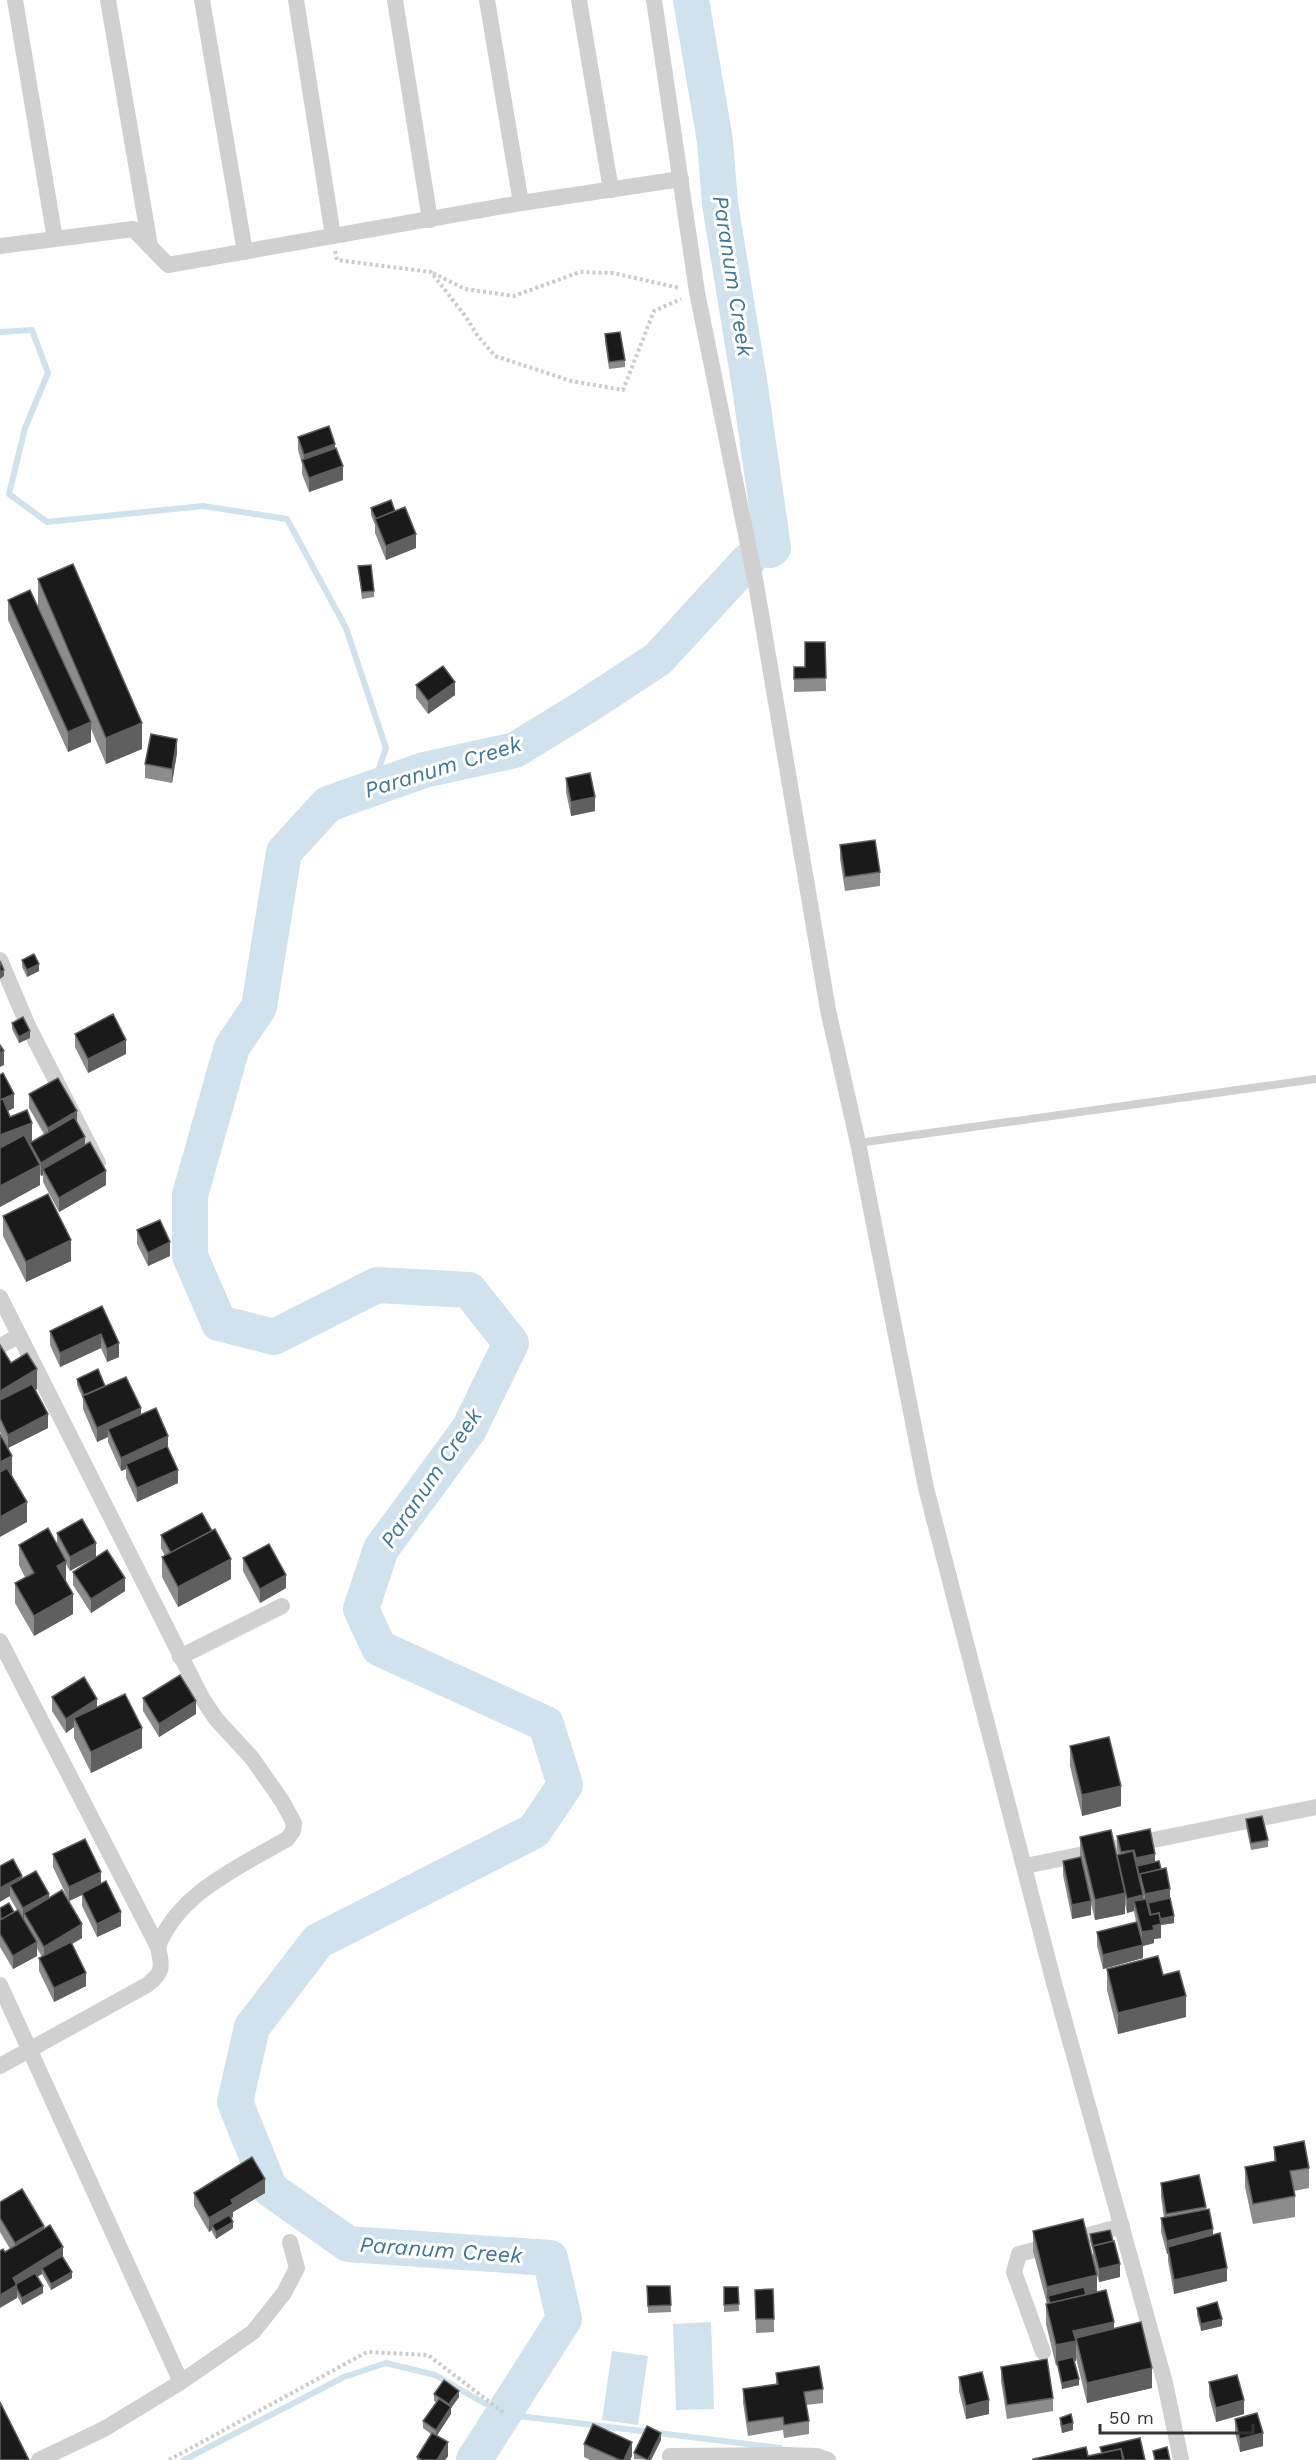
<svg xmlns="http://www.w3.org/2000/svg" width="1316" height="2460" font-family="'Work Sans',sans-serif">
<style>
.water{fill:#cfe2ee}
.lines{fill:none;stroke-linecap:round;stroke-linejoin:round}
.stream{stroke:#cfe2ee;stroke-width:6}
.river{stroke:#cfe2ee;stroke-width:36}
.path{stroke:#cdcdcd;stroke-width:4;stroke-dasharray:3 3;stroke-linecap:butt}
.lane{stroke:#d0d0d0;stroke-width:8}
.street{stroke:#d0d0d0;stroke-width:16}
.wall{fill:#8c8c8c}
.shaded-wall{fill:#5f5f5f}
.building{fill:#1a1a1a;stroke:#5f5f5f;stroke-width:1.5}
.labels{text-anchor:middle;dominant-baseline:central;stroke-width:6;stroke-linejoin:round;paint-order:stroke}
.water-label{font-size:22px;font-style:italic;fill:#3f7597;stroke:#fff}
</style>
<rect width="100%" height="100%" fill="#fff"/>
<g class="water">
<path d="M711 2322 714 2409 676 2410 673 2324Z"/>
<path d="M612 2351 648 2356 638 2425 602 2420Z"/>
</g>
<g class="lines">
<g class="stream">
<path d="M0 332 32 330 48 373 25 428 9 494 47 522 203 506 287 519 346 628 386 748 372 788"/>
<path d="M184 2460 344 2377 386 2363 435 2375 503 2414 780 2448"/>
</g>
<g class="river">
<path d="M691 0 715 141 720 204 750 387 773 548 770 550"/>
<path d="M474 2460 564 2319 550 2258 348 2244 270 2189 235 2102 252 2027 318 1941 534 1831 565 1785 546 1724 379 1648 361 1609 381 1549 469 1429 511 1343 469 1290 377 1285 274 1337 219 1323 190 1256V1195L232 1047 259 1007 284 852 328 804 424 770 515 750 585 707 658 659 748 561"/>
</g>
<g class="path">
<path d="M335 251 337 260 431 272 466 317 477 335 495 356 571 381 623 390 654 311 681 299"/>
<path d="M433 273 465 289 514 296 580 272 613 273 679 288"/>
<path d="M169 2460 367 2352 428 2355 504 2413"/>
</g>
<path class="lane" d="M858 1143 1316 1079"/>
<g class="street">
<path d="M15 0 55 239"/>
<path d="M108 0 150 246"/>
<path d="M202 0 245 252"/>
<path d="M296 0 333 236"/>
<path d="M395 0 430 220"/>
<path d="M487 0 521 203"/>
<path d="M579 0 611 190"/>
<path d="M654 0 697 292 756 584 828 1010 858 1143 926 1488 1054 1983 1165 2383 1181 2460"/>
<path d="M0 246 133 229 168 265 521 203 681 179"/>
<path d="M0 960 29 1028 98 1163"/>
<path d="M0 1297 202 1698 216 1719 252 1758 282 1801 294 1823 293 1831 287 1839C241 1866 178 1893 158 1947"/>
<path d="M0 1346 19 1336"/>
<path d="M0 1641 158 1947C162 1967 164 1972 147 1985L0 2066"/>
<path d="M180 1657 282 1606"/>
<path d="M1025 1866 1316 1807"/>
<path d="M0 1985 181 2382"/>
<path d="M1043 2352 1014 2272 1019 2254 1122 2226"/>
<path d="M670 2456 785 2455 817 2456 828 2460"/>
<path d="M39 2460 104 2429 181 2382 253 2332 284 2293 297 2268 290 2242"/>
</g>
</g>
<g class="wall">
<path d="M605 334 625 360V367L609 369 605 341Z"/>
<path d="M298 437 335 448 343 480 309 492 302 474V464L298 450Z"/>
<path d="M371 508 395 511 416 548 386 560 375 533V525L371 515Z"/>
<path d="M358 566 374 591V597L362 599Z"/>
<path d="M38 579 142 749 106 764 91 729V742L68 752 8 620V600L38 606Z"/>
<path d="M825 642 826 691 794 692V667H805Z"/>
<path d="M416 685 455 695 428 714 416 698Z"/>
<path d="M177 753 172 783 145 778V764Z"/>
<path d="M566 778 595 811 571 816 566 792Z"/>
<path d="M840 845 880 872V886L845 891 840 859Z"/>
<path d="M22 960 39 971 27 977 22 967Z"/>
<path d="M12 1023 30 1038 19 1043 12 1029Z"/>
<path d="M75 1034 126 1054 88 1073 75 1047Z"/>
<path d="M0 1075 14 1108 7 1111 10 1117 32 1141 44 1134 29 1108V1094L77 1122 85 1144 106 1185 59 1212 43 1182V1175L41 1176 40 1174V1185L0 1207Z"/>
<path d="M3 1216 71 1261 26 1282 3 1236Z"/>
<path d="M137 1230 170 1256 148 1266 137 1244Z"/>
<path d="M102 1306 119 1357 107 1362 101 1348 60 1367 50 1345V1331Z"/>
<path d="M0 1345 11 1363 37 1389 36 1390 48 1428 8 1448 0 1432Z"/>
<path d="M77 1379 105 1386 141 1414 168 1448 178 1483 137 1502 126 1478V1469L121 1471 108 1442V1437L97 1442 83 1409V1399L77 1385Z"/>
<path d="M82 1519 70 1571 66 1564V1581L73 1614 34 1636 15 1603V1583L25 1577 19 1565V1545L57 1544V1533Z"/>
<path d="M161 1535 231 1579 178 1607 162 1577V1557L165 1556 161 1548Z"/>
<path d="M243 1558 286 1588 260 1603 243 1571Z"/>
<path d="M73 1572 125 1591 91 1613 73 1585Z"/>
<path d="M52 1697 97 1707 142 1748 91 1773 74 1738V1727L66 1733 52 1711Z"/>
<path d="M143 1698 196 1714 159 1737 143 1711Z"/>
<path d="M1070 1746 1121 1806 1082 1816 1070 1766Z"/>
<path d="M1246 1819 1268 1840V1847L1251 1850 1246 1826Z"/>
<path d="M1117 1836 1155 1862 1161 1869 1170 1898 1174 1923 1161 1925V1938L1154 1939V1943L1143 1946V1958L1103 1969 1097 1946V1932L1136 1922 1134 1911 1127 1913 1125 1904V1914L1095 1920 1091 1904V1915L1072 1919 1063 1875V1861L1080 1857V1837L1117 1856 1118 1854 1117 1850Z"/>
<path d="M53 1854 101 1884 121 1926 97 1937 82 1906V1895L69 1901 53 1867Z"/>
<path d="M0 1866 22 1878 49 1898 82 1938 72 1944 86 1986 54 2002 39 1971V1958L42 1957 37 1948V1956L13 1969 0 1947V1908L14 1912 17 1910 10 1898Z"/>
<path d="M1107 1969 1163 1975 1186 2017 1118 2034 1107 1990Z"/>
<path d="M1274 2147 1309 2168V2188L1294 2191 1295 2196V2217L1253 2224 1245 2187V2167L1274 2161Z"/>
<path d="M1161 2183 1206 2207 1213 2235 1227 2281 1174 2294 1168 2261V2254H1167L1161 2232V2218H1164L1161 2197Z"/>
<path d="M194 2193H265L233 2212V2217L232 2218 233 2228 216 2239 212 2232V2230L209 2232 194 2206Z"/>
<path d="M0 2202 44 2229 63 2257 72 2278 51 2290 42 2274 37 2277 43 2293 22 2305 17 2296V2298L5 2252 10 2249 0 2232Z"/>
<path d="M1033 2231 1097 2292 1114 2329 1152 2388 1087 2403 1076 2358V2351V2361H1074L1079 2385 1062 2389 1057 2365 1056 2366 1046 2324V2304H1047L1033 2251Z"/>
<path d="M1090 2234 1113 2241 1120 2277 1099 2282 1093 2259V2252L1090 2241Z"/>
<path d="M647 2286H670L671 2312 648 2313Z"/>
<path d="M724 2287H738L739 2311 724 2312Z"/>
<path d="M755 2290 774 2319V2332L756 2333Z"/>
<path d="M1197 2308 1222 2326 1201 2331 1197 2315Z"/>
<path d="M1001 2367 1053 2398V2411L1007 2419 1001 2381Z"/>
<path d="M776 2373 823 2389V2403L806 2405 809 2421V2434L784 2438 783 2430 748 2436 743 2403V2389L776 2384Z"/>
<path d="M959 2377 989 2414 966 2419 959 2391Z"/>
<path d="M1209 2382 1244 2414 1216 2422 1209 2396Z"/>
<path d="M434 2394 459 2397 451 2408V2414L437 2435 448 2456 445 2460H417V2457L431 2434 423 2428V2421L436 2402 434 2401Z"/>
<path d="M1060 2418 1073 2430 1062 2433 1060 2425Z"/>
<path d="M1235 2419 1263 2446 1240 2452 1235 2433Z"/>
<path d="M661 2440 651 2460 634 2459V2453Z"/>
<path d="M584 2444 632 2456 630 2460H590L584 2457Z"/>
</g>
<g class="shaded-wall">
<path d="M335 444V458L304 465V455Z"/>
<path d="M343 466V480L309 492V478Z"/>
<path d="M416 534V548L386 560V546Z"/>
<path d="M455 682V695L428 714V701Z"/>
<path d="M91 722V742L68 752V732Z"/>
<path d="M142 723V749L106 764V738Z"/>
<path d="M177 739V753L172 783V769Z"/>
<path d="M595 797V811L571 816V802Z"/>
<path d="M39 964V971L27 977V970Z"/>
<path d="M4 970V976L0 979V972Z"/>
<path d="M30 1031V1038L19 1043V1037Z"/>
<path d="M126 1040V1054L88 1073V1059Z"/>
<path d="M4 1051V1065L0 1067V1053Z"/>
<path d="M14 1094V1108L0 1115V1101Z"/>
<path d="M77 1111V1125L48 1141V1128Z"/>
<path d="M32 1123V1143L0 1156V1135Z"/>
<path d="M85 1137V1151L43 1169V1175L41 1176V1163Z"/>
<path d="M40 1165V1185L0 1207V1186Z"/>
<path d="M106 1171V1185L59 1212V1198Z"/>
<path d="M71 1240V1261L26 1282V1262Z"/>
<path d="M170 1242V1256L148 1266V1253Z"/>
<path d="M101 1334V1348L60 1367V1353Z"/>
<path d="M119 1343V1357L107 1362V1349Z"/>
<path d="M37 1369V1389L0 1411V1391Z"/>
<path d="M141 1408V1422L108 1429V1437L97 1442V1428Z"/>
<path d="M48 1414V1428L8 1448V1435Z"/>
<path d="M168 1436V1450L126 1464V1469L121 1471V1458Z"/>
<path d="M12 1456V1476L0 1483V1462Z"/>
<path d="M178 1470V1483L137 1502V1488Z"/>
<path d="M27 1502V1522L0 1537V1517Z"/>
<path d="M96 1543V1557L70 1571V1557Z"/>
<path d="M231 1559V1579L178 1607V1587Z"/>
<path d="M66 1561V1581L57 1586V1566Z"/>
<path d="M286 1575V1588L260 1603V1589Z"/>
<path d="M125 1578V1591L91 1613V1599Z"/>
<path d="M73 1594V1614L34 1636V1616Z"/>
<path d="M97 1699V1713L74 1718V1727L66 1733V1719Z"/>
<path d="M196 1701V1714L159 1737V1724Z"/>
<path d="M142 1728V1748L91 1773V1752Z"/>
<path d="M1121 1786V1806L1082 1816V1795Z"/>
<path d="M1155 1854V1867L1136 1872V1858Z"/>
<path d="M101 1872V1886L82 1893V1895L69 1901V1887Z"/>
<path d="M22 1876V1890L10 1885V1896L0 1902V1888Z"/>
<path d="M1170 1889V1902L1145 1908V1894Z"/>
<path d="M1125 1893V1914L1095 1920V1900Z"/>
<path d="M49 1894V1908L24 1913V1921H23V1908Z"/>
<path d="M1143 1895V1909L1134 1901V1911L1127 1913V1899Z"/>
<path d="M1091 1901V1915L1072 1919V1905Z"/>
<path d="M121 1912V1926L97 1937V1924Z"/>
<path d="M1174 1916V1923L1161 1925V1938L1154 1939V1943L1143 1946V1958L1103 1969V1955L1142 1945V1932L1152 1921Z"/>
<path d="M82 1924V1938L44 1960V1947Z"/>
<path d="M37 1942V1956L13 1969V1956Z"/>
<path d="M86 1973V1986L54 2002V1988Z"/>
<path d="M1186 1996V2017L1118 2034V2013Z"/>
<path d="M265 2179V2193L233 2212V2217L214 2229 212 2225V2230L209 2232V2218L231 2200Z"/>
<path d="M233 2222V2228L216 2239V2232Z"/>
<path d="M44 2226V2240L15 2257V2243Z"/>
<path d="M1213 2229V2243L1168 2247V2254H1167V2241Z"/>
<path d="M63 2247V2260L42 2268V2274L17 2289V2298L0 2308V2295L13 2278Z"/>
<path d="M1120 2264V2277L1099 2282V2269Z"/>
<path d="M1227 2268V2281L1174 2294V2280Z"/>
<path d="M72 2272V2278L51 2290V2284Z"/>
<path d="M1097 2275V2295L1048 2296 1047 2307V2287Z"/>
<path d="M43 2286V2293L22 2305V2298Z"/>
<path d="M1222 2319V2326L1201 2331V2324Z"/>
<path d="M1114 2322V2342L1076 2338V2361L1058 2365 1057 2361 1056 2366V2345L1073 2331Z"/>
<path d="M1152 2368V2388L1087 2403V2383Z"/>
<path d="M1079 2379V2385L1062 2389V2383Z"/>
<path d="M459 2391V2397L451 2408V2414L436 2437V2430L449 2411V2404Z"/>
<path d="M989 2400V2414L966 2419V2406Z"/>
<path d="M1244 2400V2414L1216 2422V2408Z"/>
<path d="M1073 2423V2430L1062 2433V2426Z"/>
<path d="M661 2433V2440L651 2460H648Z"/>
<path d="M1263 2433V2446L1240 2452V2439Z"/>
<path d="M448 2442V2456L445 2460H437Z"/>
<path d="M632 2442V2456L630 2460H624Z"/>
</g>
<g class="building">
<path d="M620 332 625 360 609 362 605 334Z"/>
<path d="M329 426 335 444 304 455 298 437Z"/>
<path d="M336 448 343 466 309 478 302 460Z"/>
<path d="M391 500 395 511 376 519 371 508Z"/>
<path d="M405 507 416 534 386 546 375 519Z"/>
<path d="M73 564 142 723 106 738 38 579Z"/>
<path d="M371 565 374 591 362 592 358 566Z"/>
<path d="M30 590 91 722 68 732 8 600Z"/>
<path d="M805 642H825L826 678 794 679V667H805Z"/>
<path d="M443 666 455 682 428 701 416 685Z"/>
<path d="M151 734 177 739 172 769 145 764Z"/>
<path d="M590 773 595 797 571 802 566 778Z"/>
<path d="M875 840 880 872 845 877 840 845Z"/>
<path d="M34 954 39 964 27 970 22 960Z"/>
<path d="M0 961 4 970 0 972Z"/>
<path d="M113 1014 126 1040 88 1059 75 1034Z"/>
<path d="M23 1017 30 1031 19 1037 12 1023Z"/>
<path d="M0 1045 4 1051 0 1053Z"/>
<path d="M3 1073 14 1094 0 1100V1075Z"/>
<path d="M58 1078 77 1111 48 1128 29 1094Z"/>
<path d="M3 1099 10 1117 27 1110 32 1123 0 1135V1100Z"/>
<path d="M74 1117 85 1137 41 1163 30 1143Z"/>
<path d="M24 1135 40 1165 0 1186V1148Z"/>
<path d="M90 1142 106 1171 59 1198 43 1169Z"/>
<path d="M48 1194 71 1240 26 1262 3 1216Z"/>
<path d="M160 1220 170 1242 148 1253 137 1230Z"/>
<path d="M102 1306 119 1343 107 1349 101 1334 60 1353 50 1331Z"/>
<path d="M0 1345 11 1363 27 1353 37 1369 0 1391Z"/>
<path d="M98 1369 105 1386 84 1395 77 1379Z"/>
<path d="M126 1377 141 1408 97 1428 83 1396Z"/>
<path d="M32 1384 48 1414 8 1435 0 1418V1400Z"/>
<path d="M156 1408 168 1436 121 1458 108 1429Z"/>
<path d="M0 1434 12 1456 0 1462Z"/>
<path d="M167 1446 178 1470 137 1488 126 1464Z"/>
<path d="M7 1468 27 1502 0 1517V1472Z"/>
<path d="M202 1513 212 1531 171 1553 161 1535Z"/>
<path d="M82 1519 96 1543 70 1557 57 1533Z"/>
<path d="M48 1528 66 1561 57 1566 73 1594 34 1616 15 1583 34 1573 19 1545Z"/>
<path d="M215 1529 231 1559 178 1587 162 1557Z"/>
<path d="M269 1544 286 1575 260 1589 243 1558Z"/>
<path d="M107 1550 125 1578 91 1599 73 1572Z"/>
<path d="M180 1675 196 1701 159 1724 143 1698Z"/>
<path d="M84 1677 97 1699 66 1719 52 1697Z"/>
<path d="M125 1694 142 1728 91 1752 74 1718Z"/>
<path d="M1109 1737 1121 1786 1082 1795 1070 1746Z"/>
<path d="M1262 1816 1268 1840 1251 1843 1246 1819Z"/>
<path d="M1150 1829 1155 1854 1136 1858 1134 1850 1121 1852 1117 1836Z"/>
<path d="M1111 1830 1125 1893 1095 1900 1080 1837Z"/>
<path d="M85 1839 101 1872 69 1887 53 1854Z"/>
<path d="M1133 1851 1143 1895 1127 1899 1117 1855Z"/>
<path d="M1081 1857 1091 1901 1072 1905 1063 1861Z"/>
<path d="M13 1859 22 1876 0 1888V1866Z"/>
<path d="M1159 1861 1161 1869 1140 1874V1879L1137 1866Z"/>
<path d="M1166 1868 1170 1889 1145 1894 1140 1874Z"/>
<path d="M36 1871 49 1894 23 1908 10 1885Z"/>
<path d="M106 1881 121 1912 97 1924 82 1893Z"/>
<path d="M62 1890 82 1924 44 1947 24 1913Z"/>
<path d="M1170 1898 1174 1916 1160 1919 1159 1913 1151 1915 1148 1903Z"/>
<path d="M1146 1899 1150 1915 1159 1913 1161 1924 1153 1926 1154 1930 1142 1932 1134 1901Z"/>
<path d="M9 1903 14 1912 1 1920 0 1908Z"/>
<path d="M18 1910 37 1942 13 1956 0 1934V1920Z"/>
<path d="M1137 1922 1143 1945 1103 1955 1097 1932Z"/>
<path d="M71 1942 86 1973 54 1988 39 1958Z"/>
<path d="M1158 1956 1163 1975 1179 1971 1186 1996 1118 2013 1107 1969Z"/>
<path d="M1304 2141 1309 2168 1290 2171 1295 2196 1253 2204 1245 2167 1276 2161 1274 2147Z"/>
<path d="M252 2157 265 2179 231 2200 233 2204 209 2218 194 2193Z"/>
<path d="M1199 2175 1206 2207 1166 2214 1161 2183Z"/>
<path d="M22 2189 44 2226 15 2243 0 2218V2202Z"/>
<path d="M1209 2209 1213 2229 1167 2241 1161 2218Z"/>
<path d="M229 2215 233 2222 216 2232 212 2225Z"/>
<path d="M1083 2219 1097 2275 1047 2287 1033 2231Z"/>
<path d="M50 2225 63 2247 13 2278 17 2285 0 2295V2251L3 2249 5 2252Z"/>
<path d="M1110 2230 1113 2241 1093 2246 1090 2234Z"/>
<path d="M1220 2233 1227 2268 1174 2280 1168 2247Z"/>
<path d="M1114 2241 1120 2264 1099 2269 1093 2246Z"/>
<path d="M62 2256 72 2272 51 2284 42 2268Z"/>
<path d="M35 2273 43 2286 22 2298 17 2289 16 2284Z"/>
<path d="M647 2286H670L671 2305 648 2306Z"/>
<path d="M724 2287H738L739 2304 724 2305Z"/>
<path d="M1084 2287 1086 2295 1050 2303 1048 2296Z"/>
<path d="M773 2289 774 2319H756L755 2290Z"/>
<path d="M1106 2290 1114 2322 1073 2331 1076 2341 1056 2345 1046 2304Z"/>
<path d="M1217 2302 1222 2319 1201 2324 1197 2308Z"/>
<path d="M1141 2322 1152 2368 1087 2383 1076 2338Z"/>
<path d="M1073 2357 1079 2379 1062 2383 1057 2361Z"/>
<path d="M1047 2359 1053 2398 1007 2405 1001 2367Z"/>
<path d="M819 2366 823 2389 804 2392 809 2421 784 2425 783 2417 748 2422 743 2389 778 2384 776 2373Z"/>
<path d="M982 2372 989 2400 966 2406 959 2377Z"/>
<path d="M1237 2375 1244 2400 1216 2408 1209 2382Z"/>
<path d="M444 2380 459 2391 449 2404 434 2394Z"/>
<path d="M439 2399 451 2407 436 2430 423 2421Z"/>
<path d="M0 2402 29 2460H0Z"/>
<path d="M1257 2413 1263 2433 1240 2439 1235 2419Z"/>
<path d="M1071 2414 1073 2423 1062 2426 1060 2418Z"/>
<path d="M593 2424 632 2442 624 2460H620L584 2444Z"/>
<path d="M647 2426 661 2433 648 2460 634 2453Z"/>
<path d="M432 2433 448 2442 437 2460H422L417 2457Z"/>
<path d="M1140 2438 1145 2460H1124L1121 2449 1102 2453 1100 2447Z"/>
<path d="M1086 2447 1088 2456 1121 2449 1123 2460H1033V2459Z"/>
<path d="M1167 2447 1170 2460H1155L1153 2451Z"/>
</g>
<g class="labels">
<g class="water-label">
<text transform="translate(733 276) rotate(81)">Paranum Creek</text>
<text transform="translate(443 767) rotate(-17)">Paranum Creek</text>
<text transform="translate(431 1478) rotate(-56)">Paranum Creek</text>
<text transform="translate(441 2250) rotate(4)">Paranum Creek</text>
</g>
</g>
<path d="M1100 2424v9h153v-9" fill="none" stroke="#333333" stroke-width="3"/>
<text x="1109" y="2424" font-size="18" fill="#333333" stroke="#ffffff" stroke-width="4.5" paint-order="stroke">50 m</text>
</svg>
